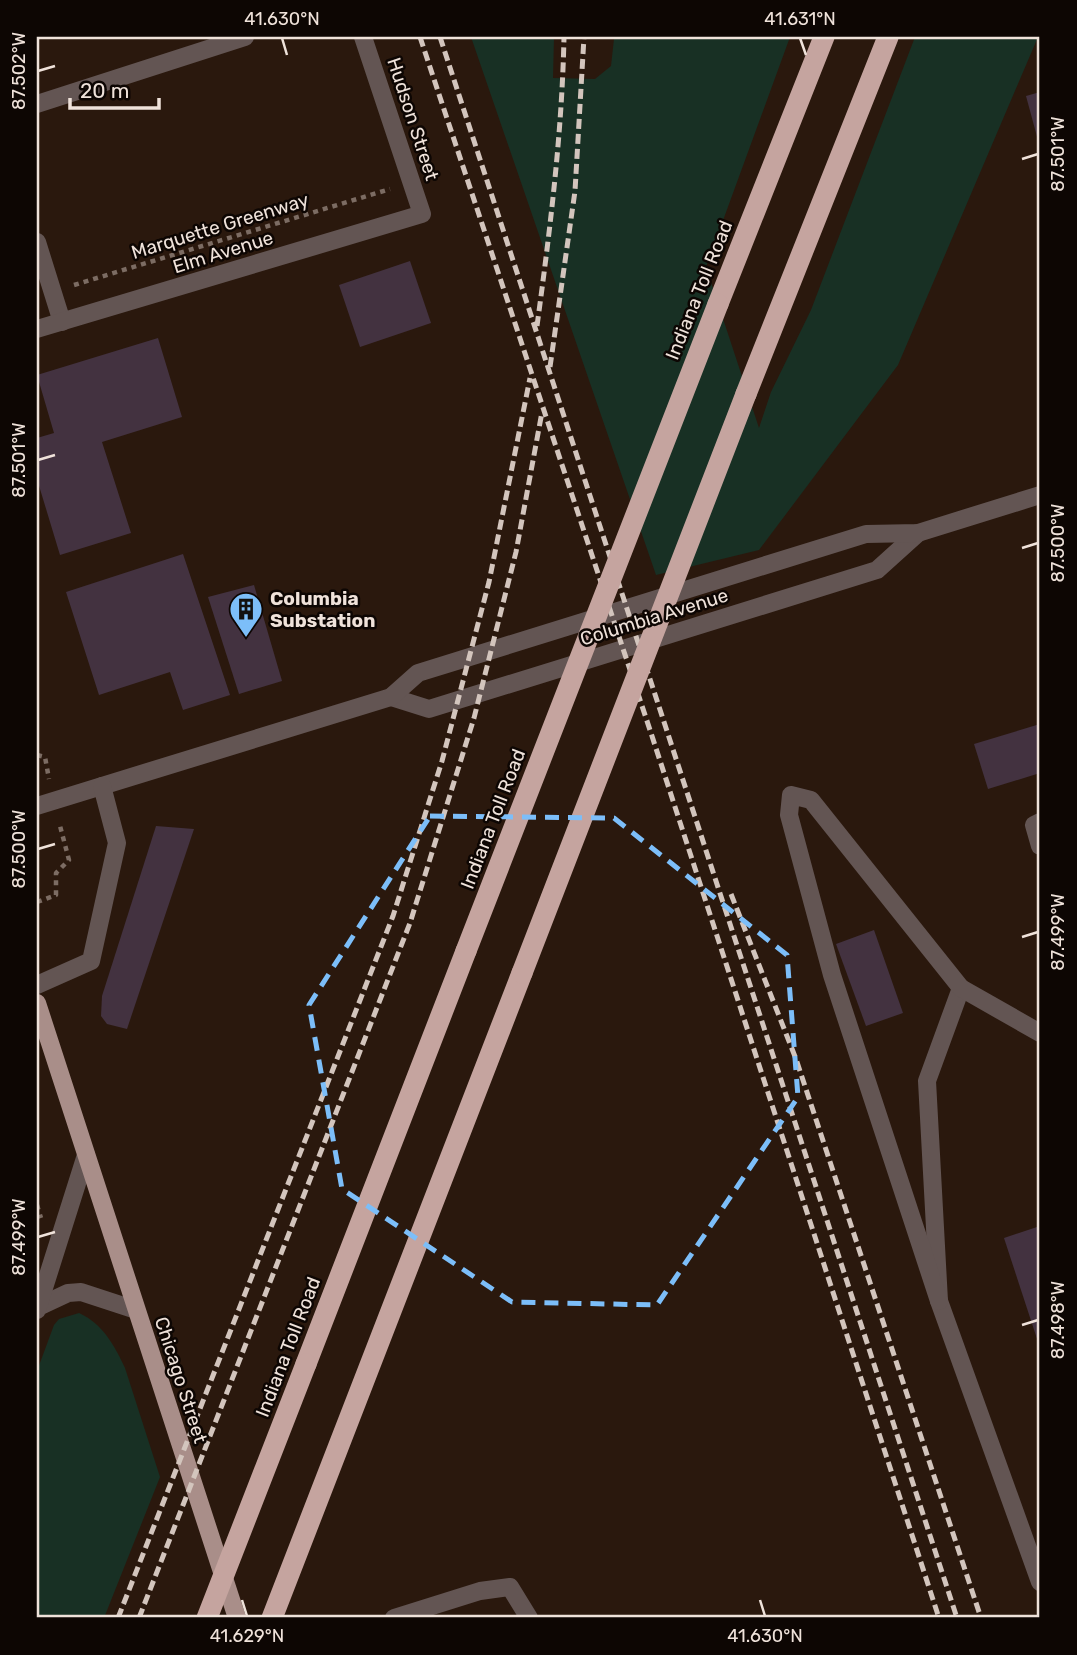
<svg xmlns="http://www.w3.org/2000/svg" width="1077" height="1655" font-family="Rubik,sans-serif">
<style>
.green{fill:#183024}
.building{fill:#433240}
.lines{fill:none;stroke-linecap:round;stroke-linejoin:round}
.path{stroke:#7c6c63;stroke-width:4.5;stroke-dasharray:5 5;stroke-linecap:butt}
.minor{stroke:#635553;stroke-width:18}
.major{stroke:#a98e89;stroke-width:18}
.highway{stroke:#c5a49f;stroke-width:21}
.rail{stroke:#d3c5bd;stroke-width:5;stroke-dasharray:10 5;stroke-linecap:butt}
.highway-bridge{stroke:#c5a49f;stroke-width:21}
.marked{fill:none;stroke:#7cbef9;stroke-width:5;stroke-dasharray:14 9;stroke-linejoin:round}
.ticks{fill:none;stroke:#efe2da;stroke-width:2.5}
.labels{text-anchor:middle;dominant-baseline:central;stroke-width:5;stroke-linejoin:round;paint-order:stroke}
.street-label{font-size:19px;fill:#efe2da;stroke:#0d0603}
.poi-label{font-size:19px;font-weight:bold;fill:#efe2da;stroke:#0d0603;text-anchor:start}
.neatline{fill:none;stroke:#efe2da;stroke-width:2.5}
.ticks-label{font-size:18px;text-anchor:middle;fill:#efe2da}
</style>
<rect width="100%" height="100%" fill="#2a180d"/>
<g class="green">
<path d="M471 37H554L553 78 595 79 611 66 614 39H599V37H790L706 267 759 428 771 392 811 310 915 37H1038L898 365 759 550 656 575Z"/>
<path d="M79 1313C103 1324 114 1345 125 1368L160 1477 104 1618H37V1371L54 1325 59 1319Z"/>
</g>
<g class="building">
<path d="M1040 92V144H1039L1026 96Z"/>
<path d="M410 261 431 323 360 347 339 285Z"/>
<path d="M158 338 182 417 102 442 131 533 60 555 37 479V438L54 433 37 375Z"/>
<path d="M183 554 230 695 183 710 170 672 99 695 66 592Z"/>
<path d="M254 585 282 681 239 694 208 597Z"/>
<path d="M1040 724V773L988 789 974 744Z"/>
<path d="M156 826 194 829 127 1029 107 1024 101 1016 102 996Z"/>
<path d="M874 930 903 1013 866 1026 836 944Z"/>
<path d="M1040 1226V1348L1004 1238Z"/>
</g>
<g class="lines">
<g class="path">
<path d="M74 285 390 189"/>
<path d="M37 755 45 757 49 779"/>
<path d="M37 902 56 895V873L69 860 59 822"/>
<path d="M37 1205 41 1218"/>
</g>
<g class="minor">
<path d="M37 104 245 37"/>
<path d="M37 242 62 322"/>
<path d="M37 329 422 214 363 37"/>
<path d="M391 697 429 709 639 644 877 570 918 533"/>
<path d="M37 806 391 697 418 673 866 534 918 533 1040 495"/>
<path d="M1040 822 1034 825 1040 846"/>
<path d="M37 985 91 961 117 843 102 786"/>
<path d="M961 988 927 1081 939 1301 1040 1582"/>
<path d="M939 1301 832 975 789 815 791 795 811 800 961 988 1040 1033"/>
<path d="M38 1307 68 1293 81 1292 136 1310"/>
<path d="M37 1310 86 1155"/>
<path d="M394 1618 480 1591 510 1587 529 1618"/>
</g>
<path class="major" d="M37 1003 237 1618"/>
<g class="highway">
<path d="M718 304 824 37"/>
<path d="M746 394 888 37"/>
<path d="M306 1364 466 951"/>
<path d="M272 1618 522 973"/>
</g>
<g class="rail">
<path d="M420 37 650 730 939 1618"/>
<path d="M440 37 957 1618"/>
<path d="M537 326C550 230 562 134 564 37"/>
<path d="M550 367 575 191 584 37"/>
<path d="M731 894 796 1059 981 1618"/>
<path d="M118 1618 393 916 442 761 489 582 530 378"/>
<path d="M139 1618 410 923 474 718 516 552 542 412"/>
</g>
<g class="highway-bridge">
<path d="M466 951 718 304"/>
<path d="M522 973 746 394"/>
<path d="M207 1618 306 1364"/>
</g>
</g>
<path class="marked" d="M430 816 614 818 787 955 798 1097 657 1305 512 1302 342 1189 309 1005Z"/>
<path class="ticks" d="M282 38 287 55M800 38 806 55M38 71 55 66M1022 159 1038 154M38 460 55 455M1022 548 1038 543M38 849 55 844M1022 937 1038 932M38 1237 55 1232M1022 1325 1038 1320M242 1600 247 1616M760 1600 765 1616"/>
<defs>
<symbol id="building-pin" viewBox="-11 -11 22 30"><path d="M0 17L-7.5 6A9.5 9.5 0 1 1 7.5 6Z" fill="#7cbef9" stroke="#0d0603"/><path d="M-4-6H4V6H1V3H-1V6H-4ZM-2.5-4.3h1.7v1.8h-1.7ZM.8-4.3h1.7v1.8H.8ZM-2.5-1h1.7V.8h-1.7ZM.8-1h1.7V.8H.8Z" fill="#111"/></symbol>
</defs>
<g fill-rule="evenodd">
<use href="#building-pin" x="227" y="590" width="38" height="52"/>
</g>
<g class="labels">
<g class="street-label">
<text transform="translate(413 119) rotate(72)">Hudson Street</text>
<text transform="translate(220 226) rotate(-17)">Marquette Greenway</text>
<text transform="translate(223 252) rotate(-17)">Elm Avenue</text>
<text transform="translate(699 290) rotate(-68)">Indiana Toll Road</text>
<text transform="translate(654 617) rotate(-17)">Columbia Avenue</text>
<text transform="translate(493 819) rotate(-69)">Indiana Toll Road</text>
<text transform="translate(288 1347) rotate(-69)">Indiana Toll Road</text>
<text transform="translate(181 1380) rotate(72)">Chicago Street</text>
</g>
<g class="poi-label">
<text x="270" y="598">Columbia<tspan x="270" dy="22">Substation</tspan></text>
</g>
</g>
<rect width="1077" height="1655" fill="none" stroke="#0d0603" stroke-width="77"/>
<path d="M70 98v10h89v-10" fill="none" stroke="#efe2da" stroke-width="3.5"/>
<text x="80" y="98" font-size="21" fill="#efe2da" stroke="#0d0603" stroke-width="5" paint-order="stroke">20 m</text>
<rect x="38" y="38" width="1000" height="1578" class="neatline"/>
<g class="ticks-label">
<text x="282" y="25">41.630°N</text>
<text x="800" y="25">41.631°N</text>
<text transform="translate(19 71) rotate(-90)" y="6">87.502°W</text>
<text transform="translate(1058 154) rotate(-90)" y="6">87.501°W</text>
<text transform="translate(19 460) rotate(-90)" y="6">87.501°W</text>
<text transform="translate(1058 543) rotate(-90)" y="6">87.500°W</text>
<text transform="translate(19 849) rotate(-90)" y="6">87.500°W</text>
<text transform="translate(1058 932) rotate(-90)" y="6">87.499°W</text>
<text transform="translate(19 1237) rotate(-90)" y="6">87.499°W</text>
<text transform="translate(1058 1320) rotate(-90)" y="6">87.498°W</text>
<text x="247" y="1642">41.629°N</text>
<text x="765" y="1642">41.630°N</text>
</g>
</svg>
